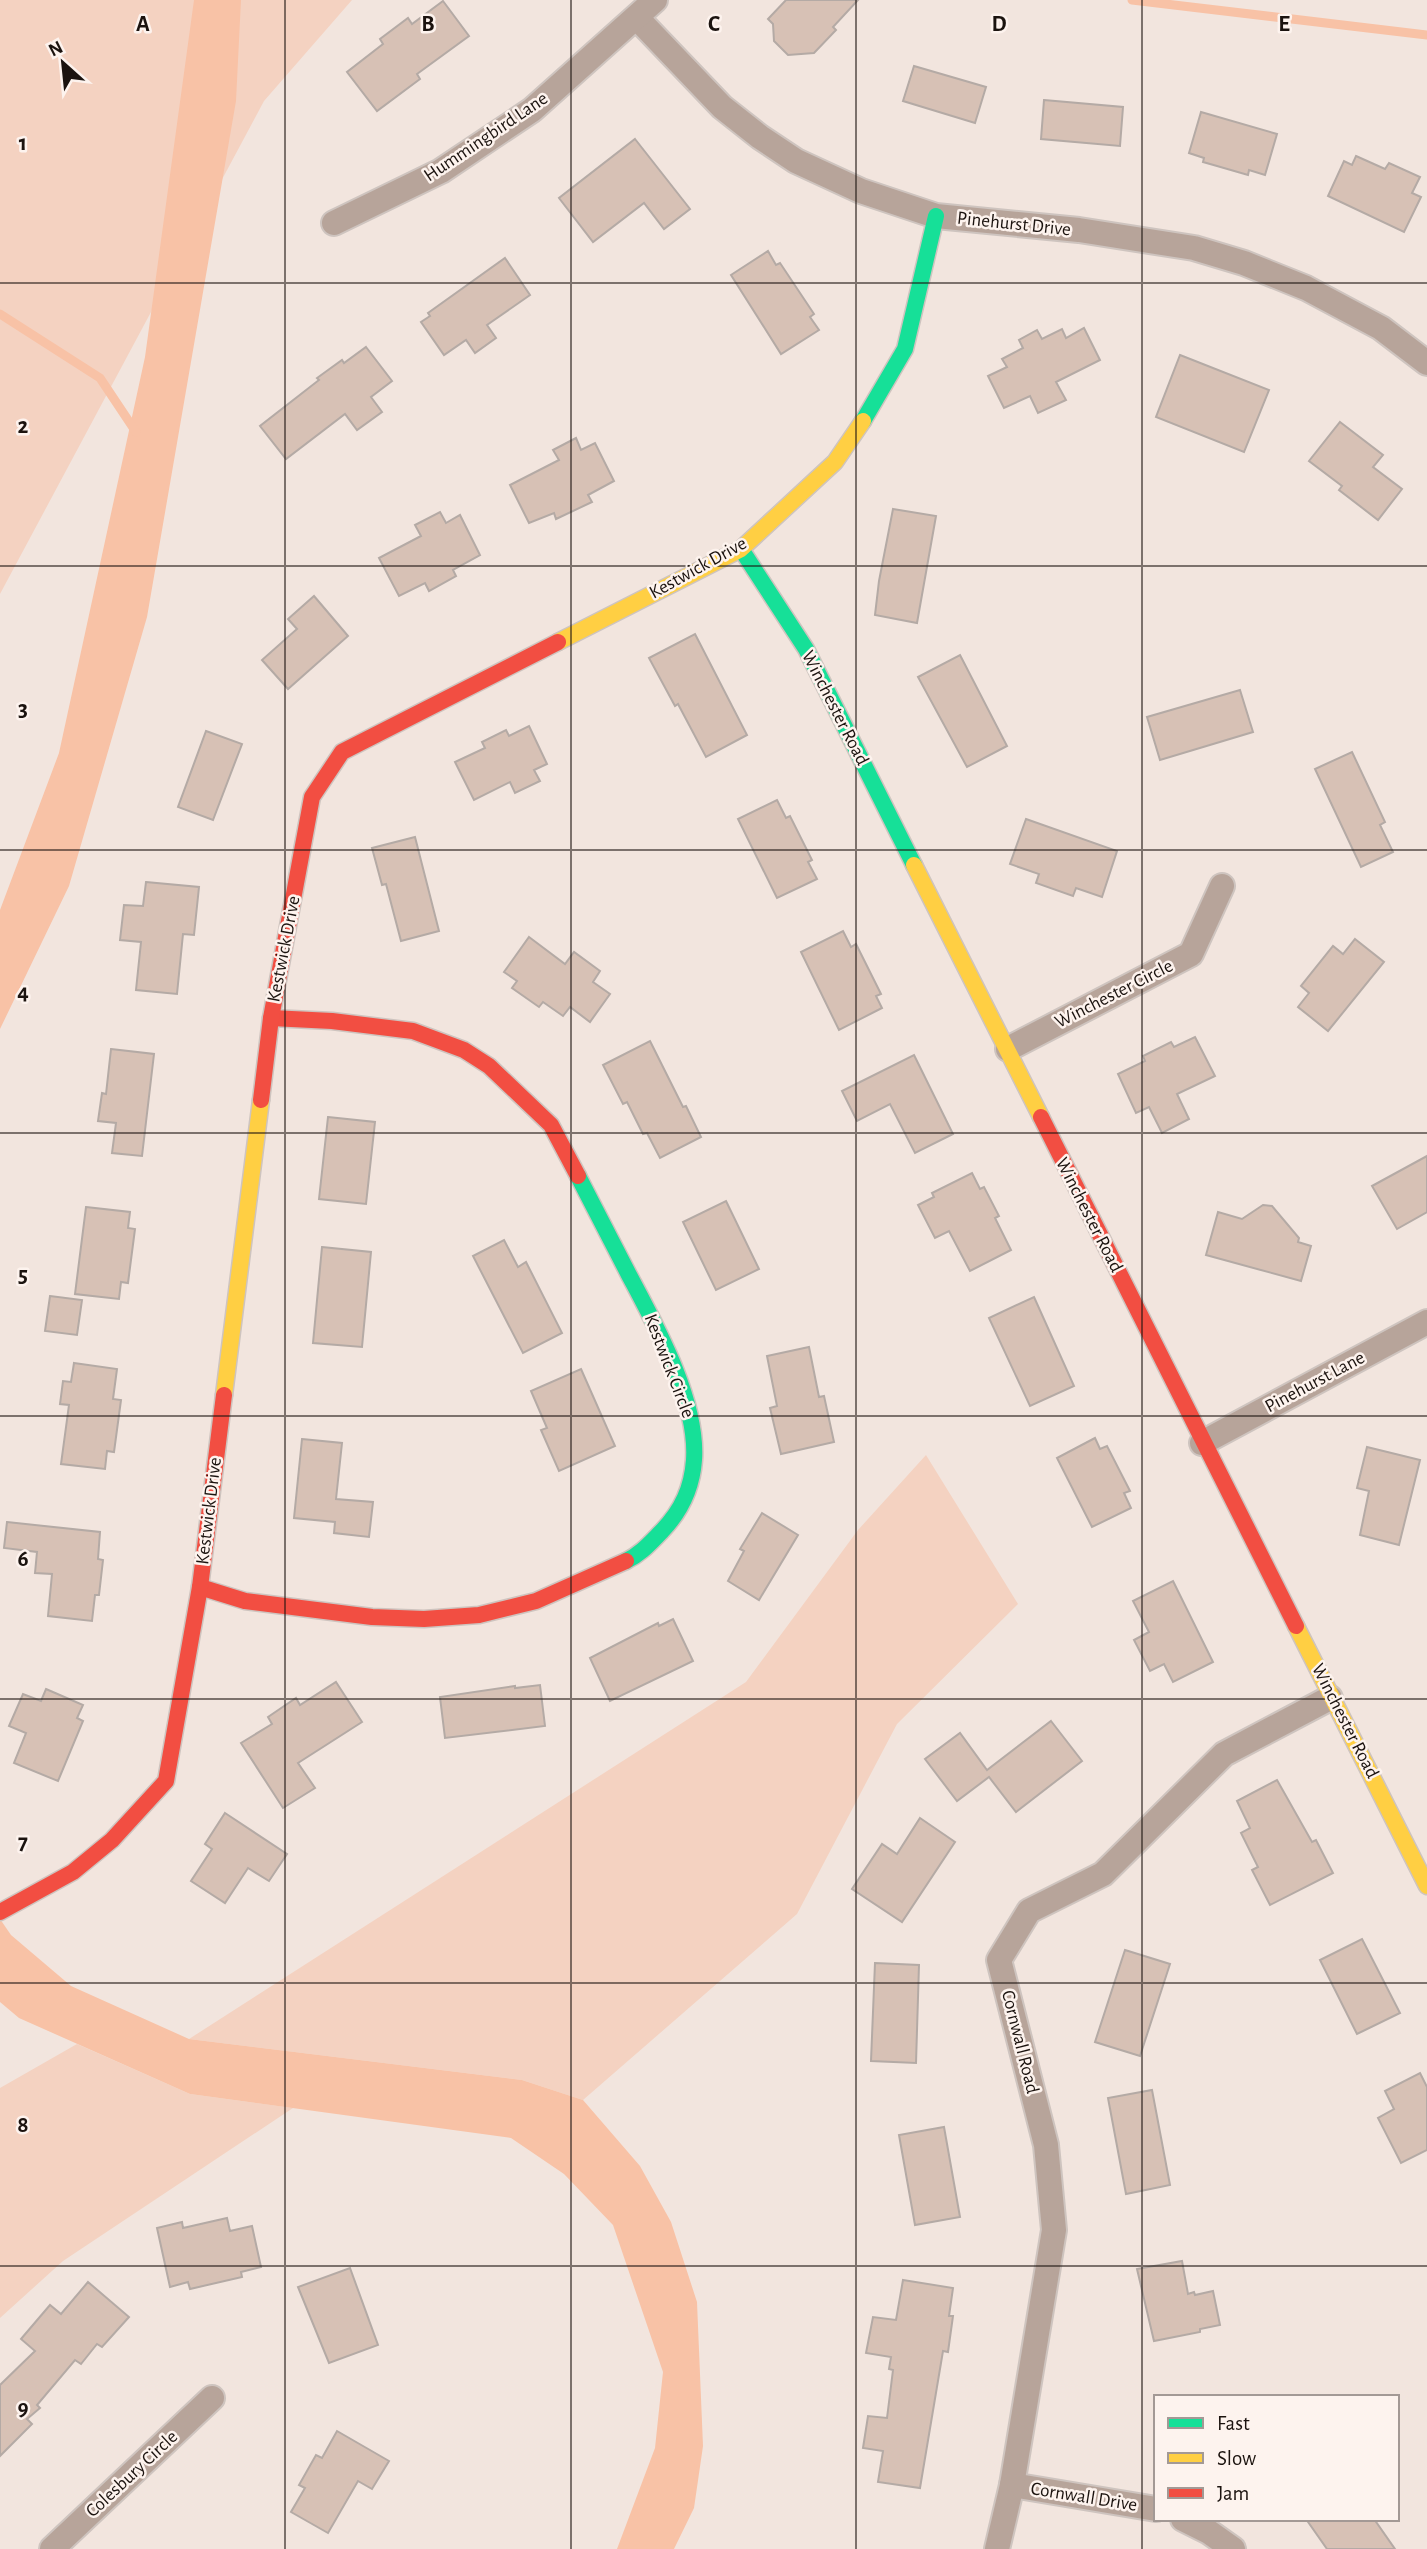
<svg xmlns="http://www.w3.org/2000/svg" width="1427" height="2549" font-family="'Alegreya Sans',sans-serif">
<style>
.green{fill:#f4d2c1}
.water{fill:#f8c2a6}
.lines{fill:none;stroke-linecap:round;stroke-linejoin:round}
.stream{stroke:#f8c2a6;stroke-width:9}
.building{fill:#d7c1b5;stroke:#b4aaa5;stroke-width:2}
.street-casing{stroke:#cec4bf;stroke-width:28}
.fast-casing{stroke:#cec4bf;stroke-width:19}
.slow-casing{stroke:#cec4bf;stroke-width:19}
.jam-casing{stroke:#cec4bf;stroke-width:19}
.street{stroke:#b7a49a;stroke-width:24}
.fast{stroke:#16e098;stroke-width:16}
.slow{stroke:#ffcf43;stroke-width:16}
.jam{stroke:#f24e42;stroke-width:16}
.grid{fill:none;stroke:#1b130f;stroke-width:2;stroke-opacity:0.55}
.labels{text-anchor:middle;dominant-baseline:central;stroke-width:5;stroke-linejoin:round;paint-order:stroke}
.street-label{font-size:19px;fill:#1b130f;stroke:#fdf3ee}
.grid-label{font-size:23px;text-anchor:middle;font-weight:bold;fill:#1b130f;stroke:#fdf3ee;stroke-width:5;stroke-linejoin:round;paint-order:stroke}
</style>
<rect width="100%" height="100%" fill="#f2e5de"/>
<g class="green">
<path d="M0 0H352L264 101 0 594Z"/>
<path d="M926 1455 1018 1604 897 1724 797 1914 583 2100 522 2080 189 2039 746 1682 858 1530Z"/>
<path d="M77 2044 190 2094 293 2108 63 2261 0 2318V2088Z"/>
</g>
<g class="water">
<path d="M194 0H241L236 101 147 617 69 886 0 1029V910L59 753 145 357Z"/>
<path d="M0 1919 11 1935 71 1986 189 2039 522 2080 583 2100 640 2166 671 2222 697 2302 703 2446 694 2508 674 2549H617L655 2448 663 2372 613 2225 564 2174 511 2138 190 2094 19 2018 0 2002Z"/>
</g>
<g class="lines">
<g class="stream">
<path d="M1132 0 1427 35"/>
<path d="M0 314 100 378 136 432"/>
</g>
</g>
<g class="building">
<path d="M786 0H858L833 27 836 30 814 53 788 55 774 41 773 24 768 19Z"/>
<path d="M443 1 469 36 417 74 420 79 377 111 347 72 383 44 380 39 408 18 412 24Z"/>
<path d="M914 66 986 87 975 123 903 101Z"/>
<path d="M1044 100 1123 107 1120 146 1041 139Z"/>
<path d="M1201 112 1277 134 1265 175 1249 170 1248 175 1217 166 1203 162 1204 158 1189 153Z"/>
<path d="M635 139 690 209 664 229 644 203 593 242 559 198Z"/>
<path d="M1356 156 1385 169 1389 163 1420 177 1412 193 1421 197 1404 232 1328 196 1344 161 1352 165Z"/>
<path d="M768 251 776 265 780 263 814 314 810 317 819 330 781 354 731 275Z"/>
<path d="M505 258 530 295 487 325 496 338 475 353 466 340 444 355 421 322 430 316 428 313Z"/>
<path d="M1084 328 1100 360 1056 382 1066 400 1038 413 1030 396 1004 408 988 376 1007 367 1002 359 1023 348 1019 340 1037 330 1042 339 1062 329 1066 338Z"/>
<path d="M366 347 392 381 371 397 382 412 357 430 345 414 286 459 260 426 319 380 317 378 342 360 344 363Z"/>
<path d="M1180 355 1269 390 1244 452 1156 417Z"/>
<path d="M1340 422 1383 455 1373 467 1402 489 1378 520 1339 490 1342 486 1309 461Z"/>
<path d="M576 438 581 450 595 443 614 481 588 495 592 502 556 519 554 513 529 523 510 485 559 460 553 450Z"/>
<path d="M893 509 936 516 917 623 875 615 879 581Z"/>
<path d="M440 512 446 523 460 515 480 555 453 570 456 576 429 591 425 583 399 596 379 558 421 536 415 525Z"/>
<path d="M314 596 348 636 288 689 262 660 297 629 288 619Z"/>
<path d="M695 634 747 735 706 757 678 704 675 706 649 658Z"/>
<path d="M960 655 1007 746 967 767 918 677Z"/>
<path d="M1240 690 1253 732 1160 760 1147 717Z"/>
<path d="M529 726 547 764 534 770 540 781 515 793 510 782 474 800 455 762 485 748 482 742 506 730 509 736Z"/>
<path d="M206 731 242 744 213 820 178 807Z"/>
<path d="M1352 752 1385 822 1380 825 1393 852 1361 867 1315 769Z"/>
<path d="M777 800 786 818 790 816 812 860 808 862 817 879 777 898 738 819Z"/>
<path d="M1026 819 1117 851 1102 897 1076 888 1073 896 1036 883 1039 874 1010 864Z"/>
<path d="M415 837 439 931 401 941 386 884 382 885 372 848Z"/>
<path d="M146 882 199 887 194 935 183 934 177 994 136 990 141 942 120 940 124 905 143 906Z"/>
<path d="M843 931 851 947 856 944 881 994 876 996 882 1008 839 1030 801 952Z"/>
<path d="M529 937 565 964 574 952 600 971 593 982 610 994 590 1022 570 1007 563 1016 543 1002 539 1007 512 988 517 981 504 972Z"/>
<path d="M1355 939 1384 962 1328 1031 1298 1007 1309 993 1301 986 1333 946 1343 954Z"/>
<path d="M1195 1037 1215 1076 1177 1094 1189 1119 1162 1133 1149 1107 1136 1113 1118 1074 1145 1061 1143 1056 1171 1042 1174 1047Z"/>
<path d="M650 1041 683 1107 686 1106 701 1137 660 1158 647 1133 643 1134 627 1102 623 1104 603 1065Z"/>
<path d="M111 1049 154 1054 142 1156 112 1153 116 1123 98 1121 102 1093 106 1094Z"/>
<path d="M914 1055 953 1134 915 1153 890 1104 857 1121 842 1091Z"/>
<path d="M328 1117 375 1122 366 1204 319 1199Z"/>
<path d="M1427 1156V1212L1397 1229 1372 1186Z"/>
<path d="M972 1173 980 1189 984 1187 999 1216 995 1218 1011 1250 970 1271 949 1231 935 1238 918 1205 934 1197 932 1193Z"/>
<path d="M726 1201 759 1269 716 1290 683 1222Z"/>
<path d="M1263 1205 1272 1206 1299 1238 1298 1242 1311 1246 1301 1281 1206 1255 1218 1212 1242 1219Z"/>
<path d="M86 1207 130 1212 128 1228 135 1229 128 1283 121 1282 119 1299 75 1294Z"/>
<path d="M504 1240 518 1267 526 1262 562 1333 523 1353 473 1256Z"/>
<path d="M322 1247 371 1252 362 1347 313 1343Z"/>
<path d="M50 1296 82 1300 77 1335 45 1331Z"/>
<path d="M1034 1297 1074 1386 1030 1406 989 1318Z"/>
<path d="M809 1347 819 1397 824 1396 834 1442 781 1454 770 1408 777 1406 767 1356Z"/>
<path d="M74 1363 117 1369 113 1399 121 1400 114 1452 107 1451 105 1469 61 1464 69 1405 60 1404 63 1381 71 1382Z"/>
<path d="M581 1369 615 1446 559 1471 541 1430 547 1428 531 1391Z"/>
<path d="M1095 1438 1100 1449 1107 1446 1130 1491 1124 1493 1131 1508 1092 1527 1057 1458Z"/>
<path d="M302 1439 342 1443 336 1499 373 1502 369 1537 334 1533 335 1522 294 1518Z"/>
<path d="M1367 1447 1420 1460 1399 1545 1360 1535 1369 1491 1357 1488Z"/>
<path d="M762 1513 798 1535 759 1600 728 1581 744 1551 740 1549Z"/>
<path d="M7 1522 100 1532 98 1559 103 1560 99 1595H95L92 1621 48 1616 52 1574 35 1573 37 1552 4 1548Z"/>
<path d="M1173 1581 1213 1662 1173 1682 1164 1664 1150 1671 1134 1640 1149 1632 1133 1601Z"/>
<path d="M673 1619 693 1661 610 1701 590 1658 658 1623 659 1626Z"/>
<path d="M336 1682 362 1722 298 1763 315 1788 283 1808 241 1743 272 1724 268 1717 296 1698 300 1705Z"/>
<path d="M540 1685 545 1726 445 1738 440 1697 515 1686V1688Z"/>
<path d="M46 1689 83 1705 77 1718 83 1721 58 1781 14 1763 26 1733 9 1726 23 1694 41 1701Z"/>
<path d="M1051 1721 1082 1761 1016 1812 989 1777 957 1801 925 1759 960 1733 987 1770Z"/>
<path d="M1277 1780 1312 1842 1316 1840 1333 1873 1270 1905 1252 1870 1258 1867 1241 1833 1250 1828 1237 1801Z"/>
<path d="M225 1813 287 1854 269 1881 248 1868 225 1903 191 1881 212 1849 205 1844Z"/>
<path d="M920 1818 955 1842 902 1922 852 1889 882 1844 897 1854Z"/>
<path d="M1362 1939 1400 2013 1357 2034 1320 1960Z"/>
<path d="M1125 1950 1170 1964 1140 2056 1095 2042Z"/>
<path d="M875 1963 919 1965 916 2063 871 2061Z"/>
<path d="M1420 2073 1427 2087V2150L1401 2163 1378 2118 1394 2109 1385 2091Z"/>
<path d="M1152 2090 1170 2185 1126 2194 1108 2098Z"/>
<path d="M944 2127 960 2217 915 2225 899 2135Z"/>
<path d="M227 2218 230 2231 252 2226 261 2267 241 2272 242 2277 190 2289 188 2282 170 2287 157 2228 182 2222 183 2228Z"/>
<path d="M1182 2261 1188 2294 1194 2292 1195 2295 1213 2291 1220 2325 1200 2329V2332L1154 2341 1137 2269Z"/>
<path d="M350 2268 378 2345 329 2363 298 2287Z"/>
<path d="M903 2280 953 2288 949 2316H953L948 2352 943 2351 920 2488 878 2482 883 2451 863 2448 868 2416 887 2418 893 2370 889 2369 891 2357 866 2353 873 2317 896 2320Z"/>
<path d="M88 2282 129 2317 102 2347 97 2344 81 2364 75 2360 37 2405 40 2408 27 2419 32 2424 0 2456V2385L35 2351 21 2339 50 2305 61 2314Z"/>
<path d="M337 2431 389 2461 372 2489 358 2481 328 2533 291 2512 305 2488 299 2485 316 2455 322 2458Z"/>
<path d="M1306 2519H1374L1395 2549H1327Z"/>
</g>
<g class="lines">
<defs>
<g id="street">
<path d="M637 18 722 107 760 137 796 161 861 191 936 216 1079 230 1194 248 1244 263 1306 288 1381 328 1427 363"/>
<path d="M334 223 441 171 532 110 655 0"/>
<path d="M1008 1049 1191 954 1222 886"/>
<path d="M1202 1443 1427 1322"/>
<path d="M1012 2485 1156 2509"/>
<path d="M1183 2519 1209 2532 1233 2549"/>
<path d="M52 2549 212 2398"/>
<path d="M997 2549 1012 2485 1054 2230 1046 2145 999 1960 1029 1911 1103 1874 1224 1754 1330 1698"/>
</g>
<g id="fast">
<path d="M863 421 905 349 936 216"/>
<path d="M741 549 806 649 914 865"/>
<path d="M578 1176C595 1209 612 1242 629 1275 656 1326 698 1401 694 1460 692 1488 682 1510 662 1531 651 1542 641 1554 626 1561"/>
</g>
<g id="slow">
<path d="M558 642 741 549 835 462 863 421"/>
<path d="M914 865 1041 1117"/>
<path d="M224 1395 261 1100"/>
<path d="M1296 1626 1427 1886"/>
</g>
<g id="jam">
<path d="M271 1018 332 1021 413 1031 464 1050 489 1066 551 1125 578 1176"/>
<path d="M261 1100 271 1018 312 797 342 752 558 642"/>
<path d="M1041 1117 1296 1626"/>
<path d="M200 1587 245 1601 372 1617 424 1619 479 1615 536 1601 626 1561"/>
<path d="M0 1912 73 1872 112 1840 166 1781 200 1587 224 1395"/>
</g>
</defs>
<use href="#street" class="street-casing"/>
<use href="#fast" class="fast-casing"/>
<use href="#slow" class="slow-casing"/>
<use href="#jam" class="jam-casing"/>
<use href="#street" class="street"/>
<use href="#fast" class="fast"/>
<use href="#slow" class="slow"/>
<use href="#jam" class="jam"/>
</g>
<path class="grid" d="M285 0V2549M571 0V2549M856 0V2549M1142 0V2549M0 283H1427M0 566H1427M0 850H1427M0 1133H1427M0 1416H1427M0 1699H1427M0 1983H1427M0 2266H1427"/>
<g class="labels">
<g class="street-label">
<text transform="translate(486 137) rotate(-34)">Hummingbird Lane</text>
<text transform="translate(1014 224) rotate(6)">Pinehurst Drive</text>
<text transform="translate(698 568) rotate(-29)">Kestwick Drive</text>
<text transform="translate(835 708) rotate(63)">Winchester Road</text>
<text transform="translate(284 949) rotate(-79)">Kestwick Drive</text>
<text transform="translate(1114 994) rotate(-27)">Winchester Circle</text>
<text transform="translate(1089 1215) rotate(63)">Winchester Road</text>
<text transform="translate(669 1366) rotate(69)">Kestwick Circle</text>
<text transform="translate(1315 1382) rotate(-28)">Pinehurst Lane</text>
<text transform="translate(209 1511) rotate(-83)">Kestwick Drive</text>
<text transform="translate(1345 1721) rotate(63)">Winchester Road</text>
<text transform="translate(1020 2042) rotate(76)">Cornwall Road</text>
<text transform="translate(132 2474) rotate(-43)">Colesbury Circle</text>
<text transform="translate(1084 2497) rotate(9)">Cornwall Drive</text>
</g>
</g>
<g class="grid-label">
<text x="143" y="31">A</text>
<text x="428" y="31">B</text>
<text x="714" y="31">C</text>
<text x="999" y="31">D</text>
<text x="1284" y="31">E</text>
<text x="23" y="150">1</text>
<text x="23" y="433">2</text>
<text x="23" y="716">3</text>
<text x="23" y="999">4</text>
<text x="23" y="1282">5</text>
<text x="23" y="1566">6</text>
<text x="23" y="1849">7</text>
<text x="23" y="2132">8</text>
<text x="23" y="2415">9</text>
</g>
<rect x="1154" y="2395" width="245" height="126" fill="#fdf3ee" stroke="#a39995" stroke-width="2"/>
<rect x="1168" y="2418" width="35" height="10" fill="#16e098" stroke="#a39995" stroke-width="2"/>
<text x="1217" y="2430" font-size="21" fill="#1b130f">Fast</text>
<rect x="1168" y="2453" width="35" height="10" fill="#ffcf43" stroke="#a39995" stroke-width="2"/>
<text x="1217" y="2465" font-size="21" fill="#1b130f">Slow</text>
<rect x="1168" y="2488" width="35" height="10" fill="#f24e42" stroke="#a39995" stroke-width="2"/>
<text x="1217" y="2500" font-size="21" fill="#1b130f">Jam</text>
<g transform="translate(63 63) rotate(333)" stroke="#fdf3ee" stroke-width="5" paint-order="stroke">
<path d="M0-5L12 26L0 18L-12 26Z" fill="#1b130f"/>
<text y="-10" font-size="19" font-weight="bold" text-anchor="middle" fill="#1b130f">N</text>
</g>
</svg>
